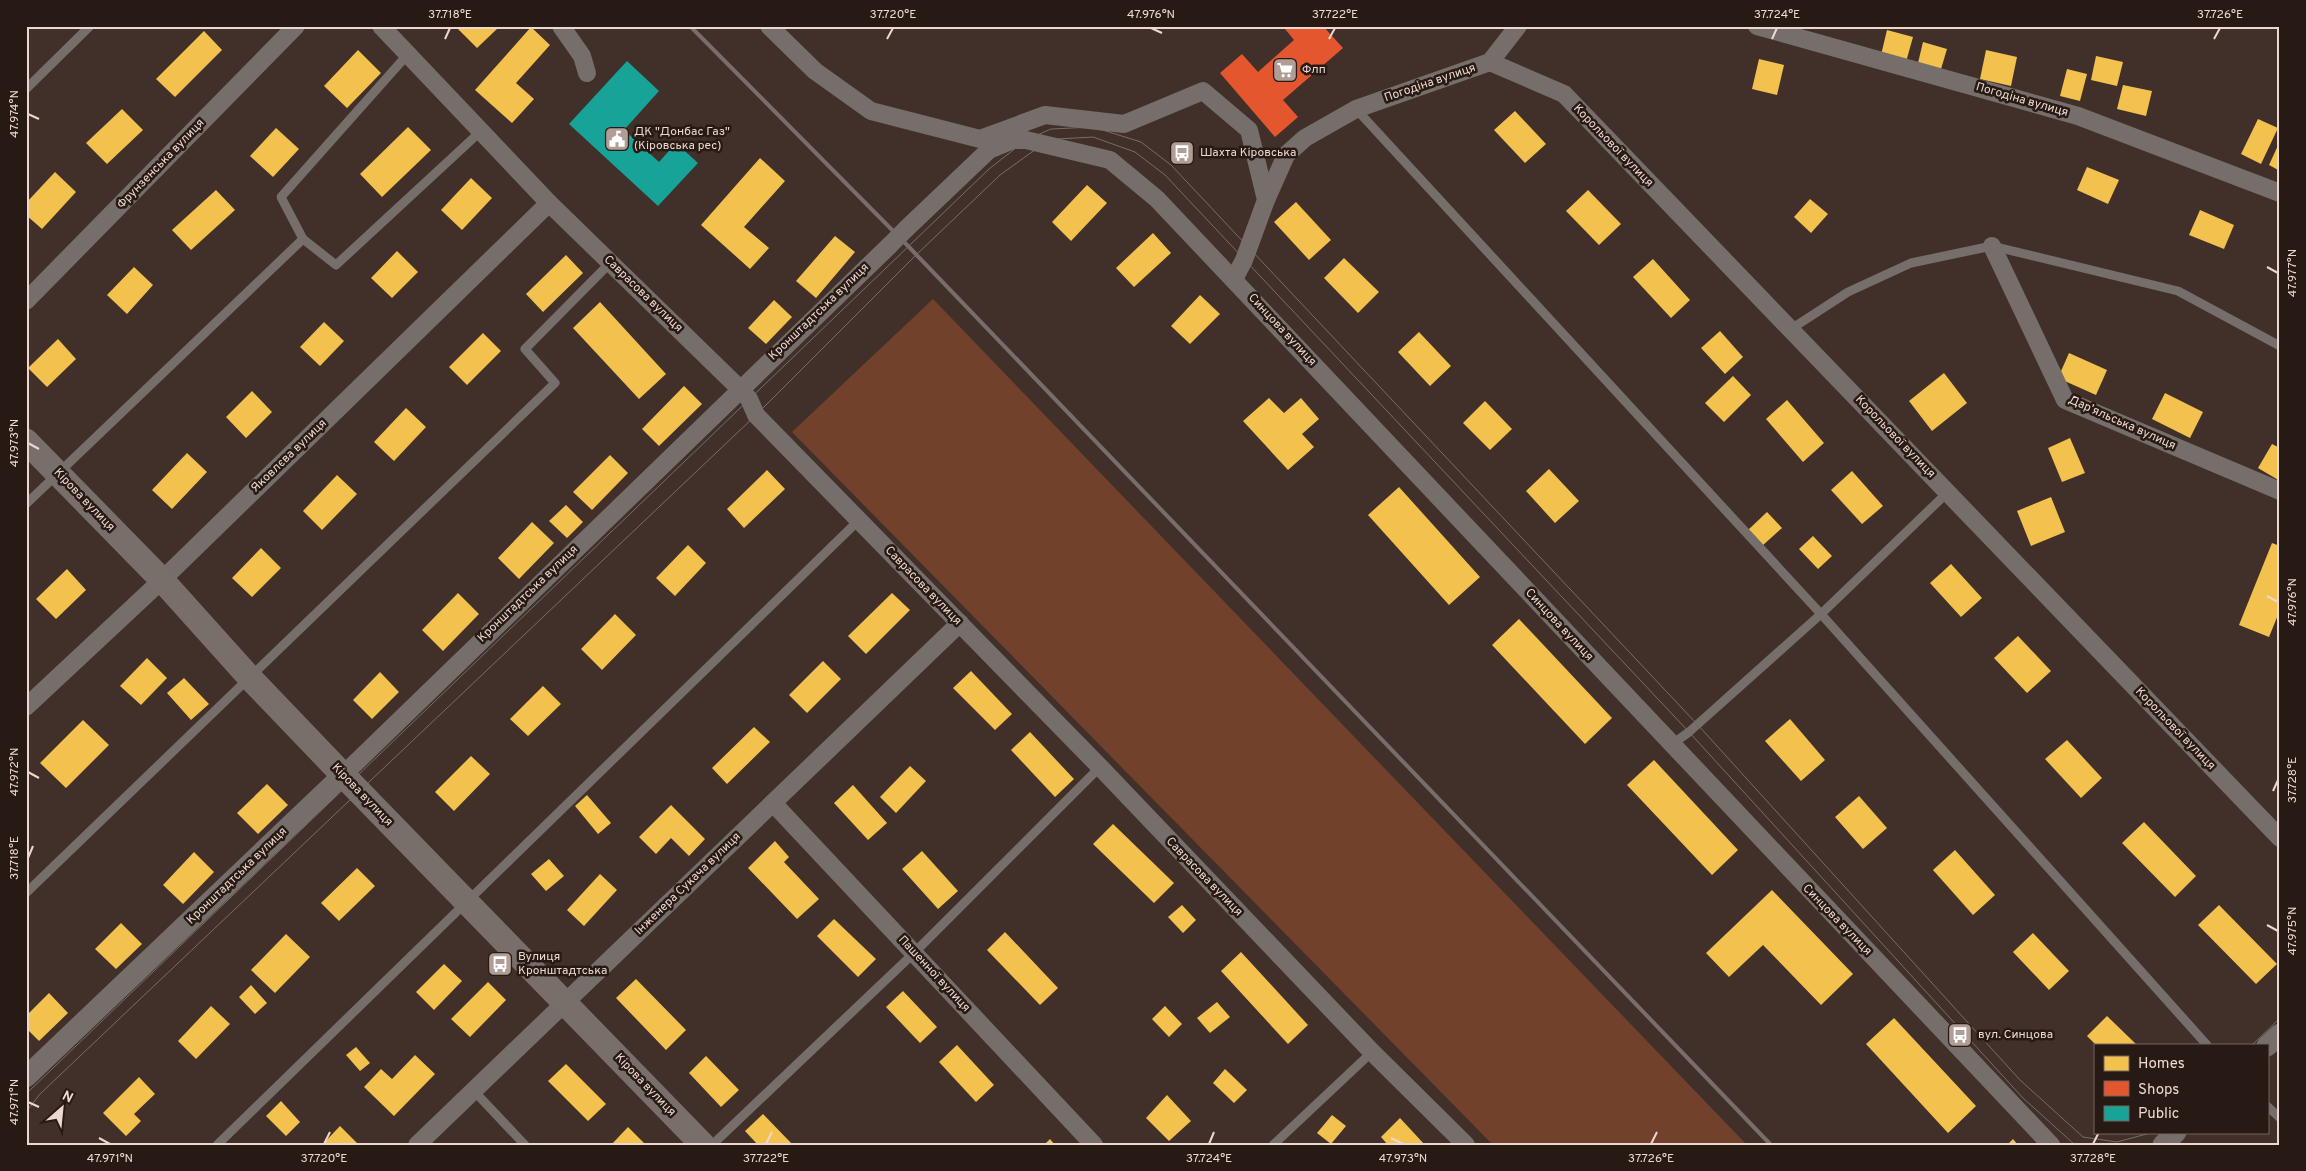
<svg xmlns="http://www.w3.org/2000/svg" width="2306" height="1171" font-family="Overpass,sans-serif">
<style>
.green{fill:#71412b}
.homes{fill:#f2c14e}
.shops{fill:#e4572e}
.public{fill:#17a398}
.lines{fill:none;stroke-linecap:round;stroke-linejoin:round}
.service{stroke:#756e6a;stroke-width:9}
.minor{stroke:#756e6a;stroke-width:18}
.tertiary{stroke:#756e6a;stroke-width:21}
.secondary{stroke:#786f6a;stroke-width:25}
.tram{stroke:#776d6a;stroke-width:1}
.rail{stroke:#776d6a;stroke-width:4}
.minor-bridge{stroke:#756e6a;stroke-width:18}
.ticks{fill:none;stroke:#ecd8d0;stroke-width:2}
.labels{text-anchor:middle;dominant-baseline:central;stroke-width:5;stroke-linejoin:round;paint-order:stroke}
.poi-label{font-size:12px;fill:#ecd8d0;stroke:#271913;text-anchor:start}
.street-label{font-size:12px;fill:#ecd8d0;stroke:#271913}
.neatline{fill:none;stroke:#ecd8d0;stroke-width:2}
.ticks-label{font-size:12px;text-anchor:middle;fill:#ecd8d0}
</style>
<rect width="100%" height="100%" fill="#413029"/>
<path class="green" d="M933 299 1747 1145H1493L792 432Z"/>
<g class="homes">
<path d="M455 26H497L498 28 477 48Z"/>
<path d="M531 27 550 45 516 83 534 99 512 123 475 90Z"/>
<path d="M1887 30 1913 37 1906 62 1881 55Z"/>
<path d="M204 31 222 50 175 97 156 79Z"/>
<path d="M1923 42 1947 49 1941 69 1918 63Z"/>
<path d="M358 50 381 73 347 108 324 86Z"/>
<path d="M1986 50 2017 57 2011 86 1980 79Z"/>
<path d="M2096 56 2123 62 2117 86 2091 80Z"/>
<path d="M1759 59 1784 65 1777 95 1752 89Z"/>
<path d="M2067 69 2087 74 2080 101 2060 96Z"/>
<path d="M2123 85 2152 91 2146 116 2117 109Z"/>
<path d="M122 109 143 130 107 164 86 143Z"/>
<path d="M1515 111 1546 144 1525 163 1494 130Z"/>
<path d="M2258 119 2278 128 2261 164 2241 154Z"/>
<path d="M408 127 431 150 382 197 360 174Z"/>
<path d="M276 128 299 149 273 177 250 156Z"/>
<path d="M2280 141V171L2269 165Z"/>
<path d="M760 158 785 181 744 227 769 248 750 269 701 225Z"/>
<path d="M2087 167 2119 180 2108 204 2077 190Z"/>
<path d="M55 172 76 192 42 229 26 215V203Z"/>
<path d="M471 178 492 198 462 230 441 210Z"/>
<path d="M1087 185 1107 203 1071 241 1052 222Z"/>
<path d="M216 190 235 210 191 250 172 230Z"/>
<path d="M1588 190 1621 224 1599 245 1566 211Z"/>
<path d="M1810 199 1828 214 1811 233 1794 217Z"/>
<path d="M1296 202 1331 240 1309 260 1274 222Z"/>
<path d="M2200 210 2234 225 2224 249 2189 235Z"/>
<path d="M1153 233 1171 253 1134 287 1116 268Z"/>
<path d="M835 236 855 252 816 298 796 281Z"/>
<path d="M397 251 418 272 392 298 371 278Z"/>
<path d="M566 255 583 273 543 312 526 294Z"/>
<path d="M1344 258 1379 292 1358 313 1324 278Z"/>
<path d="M1653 259 1690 300 1671 318 1633 277Z"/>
<path d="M134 267 153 285 127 314 107 295Z"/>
<path d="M1200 295 1220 314 1190 344 1171 326Z"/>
<path d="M774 300 792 317 766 344 748 328Z"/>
<path d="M600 302 666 374 639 399 573 328Z"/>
<path d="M324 322 344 341 320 366 300 347Z"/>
<path d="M1720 331 1743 357 1725 374 1701 348Z"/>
<path d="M1419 332 1451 366 1430 386 1398 352Z"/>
<path d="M483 333 501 351 467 385 449 367Z"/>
<path d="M58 339 76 359 47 387 28 368Z"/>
<path d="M2069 353 2107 370 2096 395 2058 378Z"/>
<path d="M1944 373 1967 403 1932 431 1909 401Z"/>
<path d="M1733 376 1751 395 1724 422 1705 403Z"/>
<path d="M684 386 702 404 659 446 642 429Z"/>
<path d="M252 391 272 412 246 438 226 417Z"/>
<path d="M2165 393 2203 412 2190 438 2152 419Z"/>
<path d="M1269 398 1284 413 1301 398 1319 419 1302 434 1314 447 1288 470 1243 421Z"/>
<path d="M1787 400 1824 443 1803 462 1766 419Z"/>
<path d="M1485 401 1512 429 1490 450 1463 423Z"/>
<path d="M406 408 426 427 394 461 374 442Z"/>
<path d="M2070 438 2085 473 2062 482 2048 448Z"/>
<path d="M2272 444 2280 448V481L2258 468Z"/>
<path d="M187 453 207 472 172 509 152 490Z"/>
<path d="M610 455 628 473 592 510 573 492Z"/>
<path d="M1549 469 1579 501 1555 523 1526 491Z"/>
<path d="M767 470 785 489 744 528 727 509Z"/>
<path d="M1852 471 1883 506 1862 524 1831 490Z"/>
<path d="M337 475 357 494 322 530 303 511Z"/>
<path d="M1399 487 1480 577 1449 605 1368 515Z"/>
<path d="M2051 497 2065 532 2031 546 2017 511Z"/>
<path d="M566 505 583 522 567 538 549 521Z"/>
<path d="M1767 512 1782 528 1762 546 1748 530Z"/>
<path d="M532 522 554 543 519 579 498 558Z"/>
<path d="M1813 536 1832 556 1818 569 1799 549Z"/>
<path d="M2272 543 2280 546V610L2269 637 2239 625Z"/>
<path d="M688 545 706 563 675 596 656 578Z"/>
<path d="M261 548 281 568 252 597 232 578Z"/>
<path d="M1951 564 1982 598 1961 617 1930 583Z"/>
<path d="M67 569 86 590 56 619 36 599Z"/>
<path d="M458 593 479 614 443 651 422 630Z"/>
<path d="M892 593 910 610 866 654 848 636Z"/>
<path d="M615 614 636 635 602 670 581 649Z"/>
<path d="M1519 619 1612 718 1585 744 1492 645Z"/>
<path d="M2018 636 2051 671 2027 693 1994 658Z"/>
<path d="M147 658 167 678 141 705 120 686Z"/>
<path d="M823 661 841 679 807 713 789 695Z"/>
<path d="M971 671 1012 714 995 730 953 688Z"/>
<path d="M380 672 399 692 372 719 353 700Z"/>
<path d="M184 678 209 704 191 720 167 693Z"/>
<path d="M543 686 561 704 528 736 510 719Z"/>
<path d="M1790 719 1825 760 1801 781 1765 741Z"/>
<path d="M83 720 109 745 66 788 40 763Z"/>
<path d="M754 727 770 742 727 784 712 768Z"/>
<path d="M1030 732 1074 779 1055 797 1011 750Z"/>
<path d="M2067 740 2102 778 2081 798 2045 759Z"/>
<path d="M471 756 490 774 454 811 435 792Z"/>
<path d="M1654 760 1738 850 1712 875 1627 785Z"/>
<path d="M910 766 926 781 896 813 880 797Z"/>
<path d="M267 784 288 805 258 834 237 813Z"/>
<path d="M853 785 887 823 868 840 834 803Z"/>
<path d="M587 795 611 823 598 834 575 806Z"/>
<path d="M1859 796 1887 828 1863 849 1835 817Z"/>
<path d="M671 805 705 839 689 856 671 838 656 854 639 837Z"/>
<path d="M2144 822 2196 876 2175 897 2122 843Z"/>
<path d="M1113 824 1174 883 1154 903 1093 844Z"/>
<path d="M775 841 789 857 784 862 819 899 797 919 748 868Z"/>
<path d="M1955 850 1995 895 1973 915 1933 870Z"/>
<path d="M922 851 958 891 938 909 902 869Z"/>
<path d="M194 852 214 872 183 904 163 885Z"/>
<path d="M549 859 564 876 546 891 531 874Z"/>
<path d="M357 868 375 886 339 921 321 903Z"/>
<path d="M600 874 617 890 584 926 567 910Z"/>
<path d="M1772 890 1853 974 1821 1005 1763 945 1729 977 1706 953Z"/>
<path d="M1182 905 1196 920 1183 933 1168 917Z"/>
<path d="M2219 905 2277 964 2256 984 2198 925Z"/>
<path d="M834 919 876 959 858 977 817 936Z"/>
<path d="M121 923 142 944 116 969 95 949Z"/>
<path d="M1005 932 1058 988 1040 1005 987 950Z"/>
<path d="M2033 933 2069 971 2049 990 2013 952Z"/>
<path d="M286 934 310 957 275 993 251 970Z"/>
<path d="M1241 952 1308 1025 1288 1044 1221 971Z"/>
<path d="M444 964 462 981 434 1010 416 992Z"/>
<path d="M636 979 686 1030 666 1050 616 998Z"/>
<path d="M488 982 506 1000 470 1037 451 1019Z"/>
<path d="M251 985 267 1003 255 1014 239 997Z"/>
<path d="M903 991 937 1027 920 1043 886 1007Z"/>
<path d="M49 993 68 1013 39 1041 26 1028V1016Z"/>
<path d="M1217 1002 1230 1017 1210 1033 1197 1018Z"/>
<path d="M211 1006 230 1024 196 1059 178 1041Z"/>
<path d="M1165 1006 1182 1024 1169 1037 1152 1019Z"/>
<path d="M2107 1016 2137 1045H2096L2087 1036Z"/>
<path d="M1894 1018 1976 1106 1948 1133 1866 1044Z"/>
<path d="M957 1045 994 1085 976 1102 939 1062Z"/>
<path d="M356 1047 370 1063 360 1071 346 1055Z"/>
<path d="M415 1055 435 1074 394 1116 364 1087 381 1069 392 1079Z"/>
<path d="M706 1056 739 1090 721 1107 689 1073Z"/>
<path d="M566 1064 606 1104 588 1121 548 1081Z"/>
<path d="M1225 1069 1247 1090 1234 1103 1213 1083Z"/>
<path d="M139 1077 155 1094 134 1114 141 1121 126 1136 103 1113Z"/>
<path d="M1167 1095 1191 1121 1169 1141 1146 1118Z"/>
<path d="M281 1101 300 1122 286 1136 266 1116Z"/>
<path d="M763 1114 793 1145H758L745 1131Z"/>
<path d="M1332 1115 1346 1126 1331 1144 1317 1133Z"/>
<path d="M1400 1118 1425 1145H1388L1381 1137Z"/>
<path d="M340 1126 359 1145H322Z"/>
<path d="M628 1127 646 1145H611Z"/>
<path d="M1050 1139 1055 1145H1044Z"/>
<path d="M2013 1139 2018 1145H2007Z"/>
</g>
<path class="shops" d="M1288 26H1323L1343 48 1283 100 1298 117 1275 137 1220 73 1242 54 1258 72 1294 40 1285 29Z"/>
<path class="public" d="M627 61 659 91 624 130 659 162 676 143 698 163 658 206 569 124Z"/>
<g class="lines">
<g class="service">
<path d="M26 89 90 26"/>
<path d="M1356 109 1821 614 2207 1045"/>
<path d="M303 239 281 197 408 54"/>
<path d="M1791 329 1848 292 1911 263 1992 246 2178 291 2280 346"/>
<path d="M26 504 303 239 336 265 481 131"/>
<path d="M1671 745 1689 732 1821 614 1948 492"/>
<path d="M26 893 555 383 525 349 611 262"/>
<path d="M473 1090 525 1145"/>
<path d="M2267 1106 2280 1118"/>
<path d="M217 1145 859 520"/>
<path d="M712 1145 914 953 1100 767"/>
<path d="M1273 1145 1372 1052"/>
</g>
<g class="minor">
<path d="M381 26 549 203 739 388 749 399 756 415 1100 767 1372 1052 1466 1145"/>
<path d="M561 26 582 56 587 73"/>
<path d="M769 26 815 71 871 111 980 139 1045 115 1124 124 1203 91 1249 130 1266 200 1244 260 1234 279"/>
<path d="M1757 26 2078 116 2280 193"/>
<path d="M1490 62 1564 94 2280 838"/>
<path d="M1266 200 1286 155 1305 138 1356 109 1490 62 1518 26"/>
<path d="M907 228 989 150 1013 140H1026L1110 160 1157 199 2051 1145"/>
<path d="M1992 246 2065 400 2280 491"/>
<path d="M26 301 296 26"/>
<path d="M26 707 162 580 549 203"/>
<path d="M343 775 889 246"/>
<path d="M773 803 1094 1145"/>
<path d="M417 1145 960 623"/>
</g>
<g class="tertiary">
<path d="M2267 1046 2280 1034"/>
<path d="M26 1077 343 775"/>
<path d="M2163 1145 2176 1132"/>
</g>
<path class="secondary" d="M26 441 162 580 250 678 343 775 703 1145"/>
<g class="tram">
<path d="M2252 1045 2280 1018"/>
<path d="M2266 1045 2280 1031"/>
<path d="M26 1094 989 169 1026 140 1051 129 1093 127 1141 142 1171 165 1697 724 2020 1080 2083 1137 2117 1142 2154 1132"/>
<path d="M26 1112 40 1094 756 415 916 255 1000 175 1043 144 1057 139 1093 137 1135 152 1165 175 1689 732 2023 1098 2075 1145"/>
<path d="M2155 1145 2161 1143 2173 1132"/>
</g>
<path class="rail" d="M690 26 908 246 1771 1145"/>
<path class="minor-bridge" d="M889 246 907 228"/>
</g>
<path class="ticks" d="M1151 28 1162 33M445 39 450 28M887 39 893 28M1329 39 1335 28M1772 39 1777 28M2214 39 2220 28M28 114 39 119M2267 267 2278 273M28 443 39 449M2267 596 2278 602M28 772 39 778M2273 791 2278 780M28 858 33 846M2267 925 2278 931M28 1102 39 1107M99 1138 110 1144M1391 1138 1403 1144M324 1144 330 1132M766 1144 772 1132M1209 1144 1214 1132M1651 1144 1657 1132M2093 1144 2099 1132"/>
<defs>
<symbol id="supermarket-square" viewBox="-11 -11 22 22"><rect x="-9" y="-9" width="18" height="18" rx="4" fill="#b09d96" stroke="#271913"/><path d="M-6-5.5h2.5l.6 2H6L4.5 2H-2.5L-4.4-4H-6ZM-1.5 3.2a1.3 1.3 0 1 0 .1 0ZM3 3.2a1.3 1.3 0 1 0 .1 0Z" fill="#fff"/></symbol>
<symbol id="civic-square" viewBox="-11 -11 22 22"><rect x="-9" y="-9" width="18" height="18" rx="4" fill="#b09d96" stroke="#271913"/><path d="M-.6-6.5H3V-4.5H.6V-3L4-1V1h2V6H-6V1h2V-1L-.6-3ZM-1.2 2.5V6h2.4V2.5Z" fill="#fff"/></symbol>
<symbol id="bus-square" viewBox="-11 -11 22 22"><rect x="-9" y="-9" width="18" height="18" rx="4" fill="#b09d96" stroke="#271913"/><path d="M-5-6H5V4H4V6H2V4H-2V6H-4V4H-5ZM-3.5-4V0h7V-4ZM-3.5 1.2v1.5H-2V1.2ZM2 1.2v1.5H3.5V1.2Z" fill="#fff"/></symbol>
</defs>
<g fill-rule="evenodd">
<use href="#supermarket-square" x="1271" y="56" width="28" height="28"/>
<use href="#civic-square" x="603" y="125" width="28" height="28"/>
<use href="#bus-square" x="1168" y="139" width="28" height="28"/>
<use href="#bus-square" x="486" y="950" width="28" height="28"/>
<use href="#bus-square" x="1946" y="1021" width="28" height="28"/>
</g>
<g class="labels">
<g class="poi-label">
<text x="1302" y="70">Флп</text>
<text x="634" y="132">ДК "Донбас Газ"<tspan x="634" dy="14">(Кіровська рес)</tspan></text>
<text x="1200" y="153">Шахта Кіровська</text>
<text x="518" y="957">Вулиця<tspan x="518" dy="14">Кронштадтська</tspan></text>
<text x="1978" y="1035">вул. Синцова</text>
</g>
<g class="street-label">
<text transform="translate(1430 83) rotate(-19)">Погодіна вулиця</text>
<text transform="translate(2022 100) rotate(16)">Погодіна вулиця</text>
<text transform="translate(1613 146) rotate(46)">Корольової вулиця</text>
<text transform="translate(161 164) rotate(-46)">Фрунзенська вулиця</text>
<text transform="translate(643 294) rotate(44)">Саврасова вулиця</text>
<text transform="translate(819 312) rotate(-44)">Кронштадтська вулиця</text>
<text transform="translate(1282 330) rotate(47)">Синцова вулиця</text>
<text transform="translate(2122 423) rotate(24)">Дар’яльська вулиця</text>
<text transform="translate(1895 437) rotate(46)">Корольової вулиця</text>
<text transform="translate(289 456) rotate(-44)">Яковлєва вулиця</text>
<text transform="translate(84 500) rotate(46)">Кірова вулиця</text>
<text transform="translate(923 586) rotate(46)">Саврасова вулиця</text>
<text transform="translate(528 594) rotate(-44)">Кронштадтська вулиця</text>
<text transform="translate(1559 625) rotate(47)">Синцова вулиця</text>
<text transform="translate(2175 729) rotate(46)">Корольової вулиця</text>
<text transform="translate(362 795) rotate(46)">Кірова вулиця</text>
<text transform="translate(237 876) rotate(-44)">Кронштадтська вулиця</text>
<text transform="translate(1204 877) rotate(46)">Саврасова вулиця</text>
<text transform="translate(688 884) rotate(-44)">Інженера Сукача вулиця</text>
<text transform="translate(1837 920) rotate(46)">Синцова вулиця</text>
<text transform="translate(934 974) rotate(47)">Пашенної вулиця</text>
<text transform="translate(645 1085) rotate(46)">Кірова вулиця</text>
</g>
</g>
<rect width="2306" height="1171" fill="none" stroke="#271913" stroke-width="55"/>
<rect x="2094" y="1044" width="175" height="90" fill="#271913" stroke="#76655f"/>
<rect x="2104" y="1056" width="25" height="15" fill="#f2c14e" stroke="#76655f"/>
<text x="2138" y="1068" font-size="15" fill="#ecd8d0">Homes</text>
<rect x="2104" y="1081" width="25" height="15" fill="#e4572e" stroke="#76655f"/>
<text x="2138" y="1094" font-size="15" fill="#ecd8d0">Shops</text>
<rect x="2104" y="1106" width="25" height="15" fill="#17a398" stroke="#76655f"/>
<text x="2138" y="1118" font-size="15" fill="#ecd8d0">Public</text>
<g transform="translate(62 1108) rotate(27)" stroke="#271913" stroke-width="4" paint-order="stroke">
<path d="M0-4L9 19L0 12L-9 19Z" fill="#ecd8d0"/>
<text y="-8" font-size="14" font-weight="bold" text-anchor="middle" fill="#ecd8d0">N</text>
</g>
<rect x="28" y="28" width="2250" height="1116" class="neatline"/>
<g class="ticks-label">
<text x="450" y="18">37.718°E</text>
<text x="893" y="18">37.720°E</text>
<text x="1151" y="18">47.976°N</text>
<text x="1335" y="18">37.722°E</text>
<text x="1777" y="18">37.724°E</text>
<text x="2220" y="18">37.726°E</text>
<text transform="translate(14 114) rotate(-90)" y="4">47.974°N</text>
<text transform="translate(2292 273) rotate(-90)" y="4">47.977°N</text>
<text transform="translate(14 443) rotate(-90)" y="4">47.973°N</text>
<text transform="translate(2292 602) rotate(-90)" y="4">47.976°N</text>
<text transform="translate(14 772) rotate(-90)" y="4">47.972°N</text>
<text transform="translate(2292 780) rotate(-90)" y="4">37.728°E</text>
<text transform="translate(14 858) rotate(-90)" y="4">37.718°E</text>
<text transform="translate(2292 931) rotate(-90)" y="4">47.975°N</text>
<text transform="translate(14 1102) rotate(-90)" y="4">47.971°N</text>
<text x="110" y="1162">47.971°N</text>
<text x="324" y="1162">37.720°E</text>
<text x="766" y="1162">37.722°E</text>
<text x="1209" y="1162">37.724°E</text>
<text x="1403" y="1162">47.973°N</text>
<text x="1651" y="1162">37.726°E</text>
<text x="2093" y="1162">37.728°E</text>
</g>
</svg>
